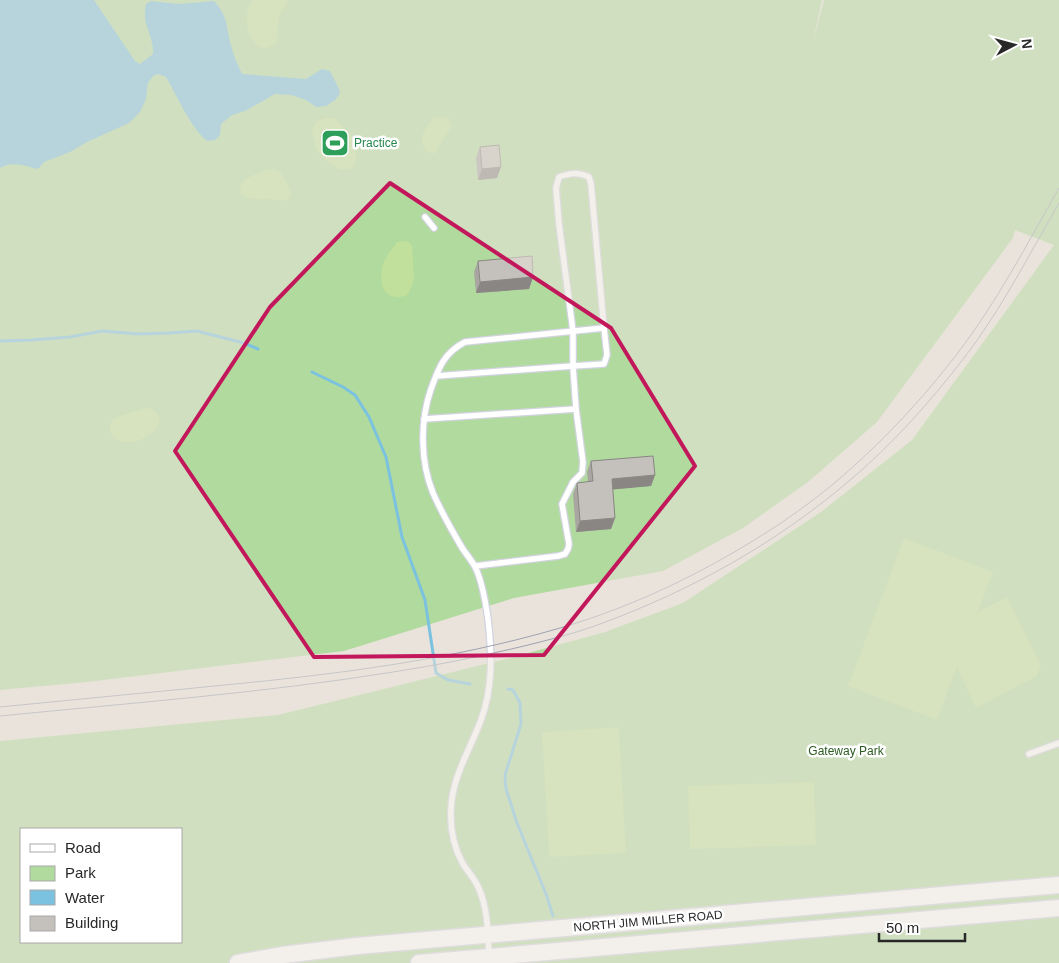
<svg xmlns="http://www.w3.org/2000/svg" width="1059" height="963" font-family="Arial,sans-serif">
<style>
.green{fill:#b1da9e;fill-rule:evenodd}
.pitch{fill:#c1e09b}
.water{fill:#7ac2e0}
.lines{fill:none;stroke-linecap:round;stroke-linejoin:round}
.stream{stroke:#7ac2e0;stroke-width:3}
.lane-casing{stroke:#d1d3df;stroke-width:8}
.secondary-casing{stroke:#d1d3df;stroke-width:19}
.lane{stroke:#fff;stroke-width:5.5}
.secondary{stroke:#fff;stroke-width:16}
.tram{stroke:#9fa1b0;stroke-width:1}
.wall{fill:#a9a5a1}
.shaded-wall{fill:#898683}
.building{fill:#c4c0bb;stroke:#898683}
.marked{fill:none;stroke:#c2185b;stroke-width:4;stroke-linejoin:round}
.labels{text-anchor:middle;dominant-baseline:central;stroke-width:5;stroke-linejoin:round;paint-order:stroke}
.leisure-label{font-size:12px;fill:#27864d;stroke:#fff;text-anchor:start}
.park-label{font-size:12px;fill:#2c5c21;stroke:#fff}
.street-label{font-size:12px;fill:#282828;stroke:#fff}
</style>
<rect width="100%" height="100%" fill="#e9e3db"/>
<path class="green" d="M0 0H822L813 42 824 0H1059V963H0V741L278 715 510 658 605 632 683 603 821 512 912 440 1054 245 1015 230 1013 238 877 422 808 482 743 528 663 571 514 598 344 651 87 682 0 690ZM21 829H181V942H21Z"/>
<g class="pitch">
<path d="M253 0H289L279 16 277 41C256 65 236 20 253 0Z"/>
<path d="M443 117 449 119 452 126C447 135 440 143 436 153H429C427 151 425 150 424 147 418 137 427 125 434 118Z"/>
<path d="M324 118H334C350 132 364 148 352 169L340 170 329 163 317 151 312 133 315 123Z"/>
<path d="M270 169C271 169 277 170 278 171 283 174 294 193 289 198 285 203 276 199 270 199 265 199 260 200 255 199 248 198 241 198 240 190 239 178 261 172 270 169Z"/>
<path d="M406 241 412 245 414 278 412 286 407 295C404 296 399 298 396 297 379 295 379 274 384 261 387 255 393 248 397 242Z"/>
<path d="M148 408C159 411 164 423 154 431 147 438 135 443 126 442 112 442 104 427 115 418 118 416 144 408 148 408Z"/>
<path d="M904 538 993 572 978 612 1007 597 1041 665 1037 676 976 708 957 667 937 720 848 686Z"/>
<path d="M619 727 626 853 549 857 542 732Z"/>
<path d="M814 782 816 845 690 849 688 786Z"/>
</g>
<path class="water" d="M0 0H94L135 61 140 64 153 54C154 35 141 25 146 4L151 1 178 4 214 1C228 16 226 26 231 45 233 55 238 65 242 74L306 79 322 69 330 71 340 91 339 95 335 100 326 106 316 107 306 100 291 95 275 94 245 111 232 115 221 124 220 135 215 140 207 141C191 128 177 96 166 77L158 74 153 76 148 83 146 99 140 112 129 123 87 142 70 152 44 162 39 168 37 169C24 165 12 161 0 168Z"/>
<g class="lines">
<g class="stream">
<path d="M0 341 31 340 70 337 102 331 139 334 169 333 197 331 244 343 258 349"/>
<path d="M312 372 343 387 355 395 369 417 386 457 402 537 425 600 436 673 448 680 470 684"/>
<path d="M508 689 513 690 520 703 521 724 505 775 506 789 517 823 546 894 553 916"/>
</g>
<defs>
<g id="lane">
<path d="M425 217 434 228"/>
<path d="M436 376 573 366V331L559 224 556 188 559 177C571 173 577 172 589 177L591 184 604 328 465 342C444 353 439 367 431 389 420 421 420 461 433 493 441 511 451 529 461 546 465 553 470 558 474 565 481 577 486 605 488 619 492 653 493 688 481 720 470 750 452 777 451 809 450 828 454 848 463 864 468 872 476 880 479 889 488 909 488 934 489 956"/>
<path d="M424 419 576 409"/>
<path d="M475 566 558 556 565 554 568 549 569 544 562 504 573 482 582 473 583 462 576 409 573 366 604 364 607 355 604 328"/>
<path d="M1029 754 1059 743"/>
</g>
<g id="secondary">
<path d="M238 963 283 955 357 946 1059 885"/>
<path d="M419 963 1059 908"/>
</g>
</defs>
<use href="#lane" class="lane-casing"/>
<use href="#secondary" class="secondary-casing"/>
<use href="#lane" class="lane"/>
<use href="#secondary" class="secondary"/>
<g class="tram">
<path d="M0 707C75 700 150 692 225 685 338 674 451 660 560 628 639 605 713 568 781 523 803 508 826 491 846 473 887 437 924 397 957 354 997 302 1027 244 1059 188"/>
<path d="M0 716C131 703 263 693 393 672 438 665 483 656 528 645 552 639 576 633 600 624 690 591 775 544 849 481 892 445 930 402 964 358 1001 310 1029 255 1059 203"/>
</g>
</g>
<g class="wall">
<path d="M480 147 497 178 478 180 476 158Z"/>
<path d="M478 261 533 277 529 289 476 293 474 272Z"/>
<path d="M591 461 655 475 651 486 613 489 615 518 611 529 576 532 573 494 577 483 588 482 587 472Z"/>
</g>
<g class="shaded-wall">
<path d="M501 167 497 178 478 180 482 169Z"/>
<path d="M533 277 529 289 476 293 480 282Z"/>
<path d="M655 475 651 486 608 490 612 479Z"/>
<path d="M615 518 611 529 576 532 580 521Z"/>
</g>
<g class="building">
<path d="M499 145 501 167 482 169 480 147Z"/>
<path d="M532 256 533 277 480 282 478 261Z"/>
<path d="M653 456 655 475 612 479 615 518 580 521 577 483 593 481 591 461Z"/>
</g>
<path d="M0 0H1059V963H0ZM390 183 611 328 695 466 544 655 314 657 175 451 270 307Z" fill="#e9e3db" fill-opacity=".55" fill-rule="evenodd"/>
<path class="marked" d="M390 183 611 328 695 466 544 655 314 657 175 451 270 307Z"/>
<defs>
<symbol id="stadium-square" viewBox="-11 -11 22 22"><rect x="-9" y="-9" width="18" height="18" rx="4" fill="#2e9e5b" stroke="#fff"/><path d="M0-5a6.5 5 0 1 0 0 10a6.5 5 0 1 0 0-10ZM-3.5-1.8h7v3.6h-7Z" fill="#fff"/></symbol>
</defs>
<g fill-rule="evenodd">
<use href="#stadium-square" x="319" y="127" width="32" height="32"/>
</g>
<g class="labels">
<g class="leisure-label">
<text x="354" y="143">Practice</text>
</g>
<g class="park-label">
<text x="846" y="751">Gateway Park</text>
</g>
<g class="street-label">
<text transform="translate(648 921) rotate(-5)">NORTH JIM MILLER ROAD</text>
</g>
</g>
<rect x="20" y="828" width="162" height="115" fill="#ffffff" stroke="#a9a9a9"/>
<rect x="30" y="844" width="25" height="8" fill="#ffffff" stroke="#a9a9a9"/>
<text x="65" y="853" font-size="15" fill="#282828">Road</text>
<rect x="30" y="866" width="25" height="15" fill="#b1da9e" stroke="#a9a9a9"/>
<text x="65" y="878" font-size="15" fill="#282828">Park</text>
<rect x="30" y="890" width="25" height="15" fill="#7ac2e0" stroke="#a9a9a9"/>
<text x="65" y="903" font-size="15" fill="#282828">Water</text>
<rect x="30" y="916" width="25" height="15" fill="#c4c0bb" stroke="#a9a9a9"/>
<text x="65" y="928" font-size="15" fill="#282828">Building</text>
<g transform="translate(1014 45) rotate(84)" stroke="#ffffff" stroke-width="4" paint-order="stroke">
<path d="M0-4L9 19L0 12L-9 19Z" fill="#282828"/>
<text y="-8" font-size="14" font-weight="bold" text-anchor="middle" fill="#282828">N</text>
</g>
<path d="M879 933v8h86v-8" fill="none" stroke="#282828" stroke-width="2.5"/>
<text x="886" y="933" font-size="15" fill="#282828" stroke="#ffffff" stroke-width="4" paint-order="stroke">50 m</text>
</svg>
